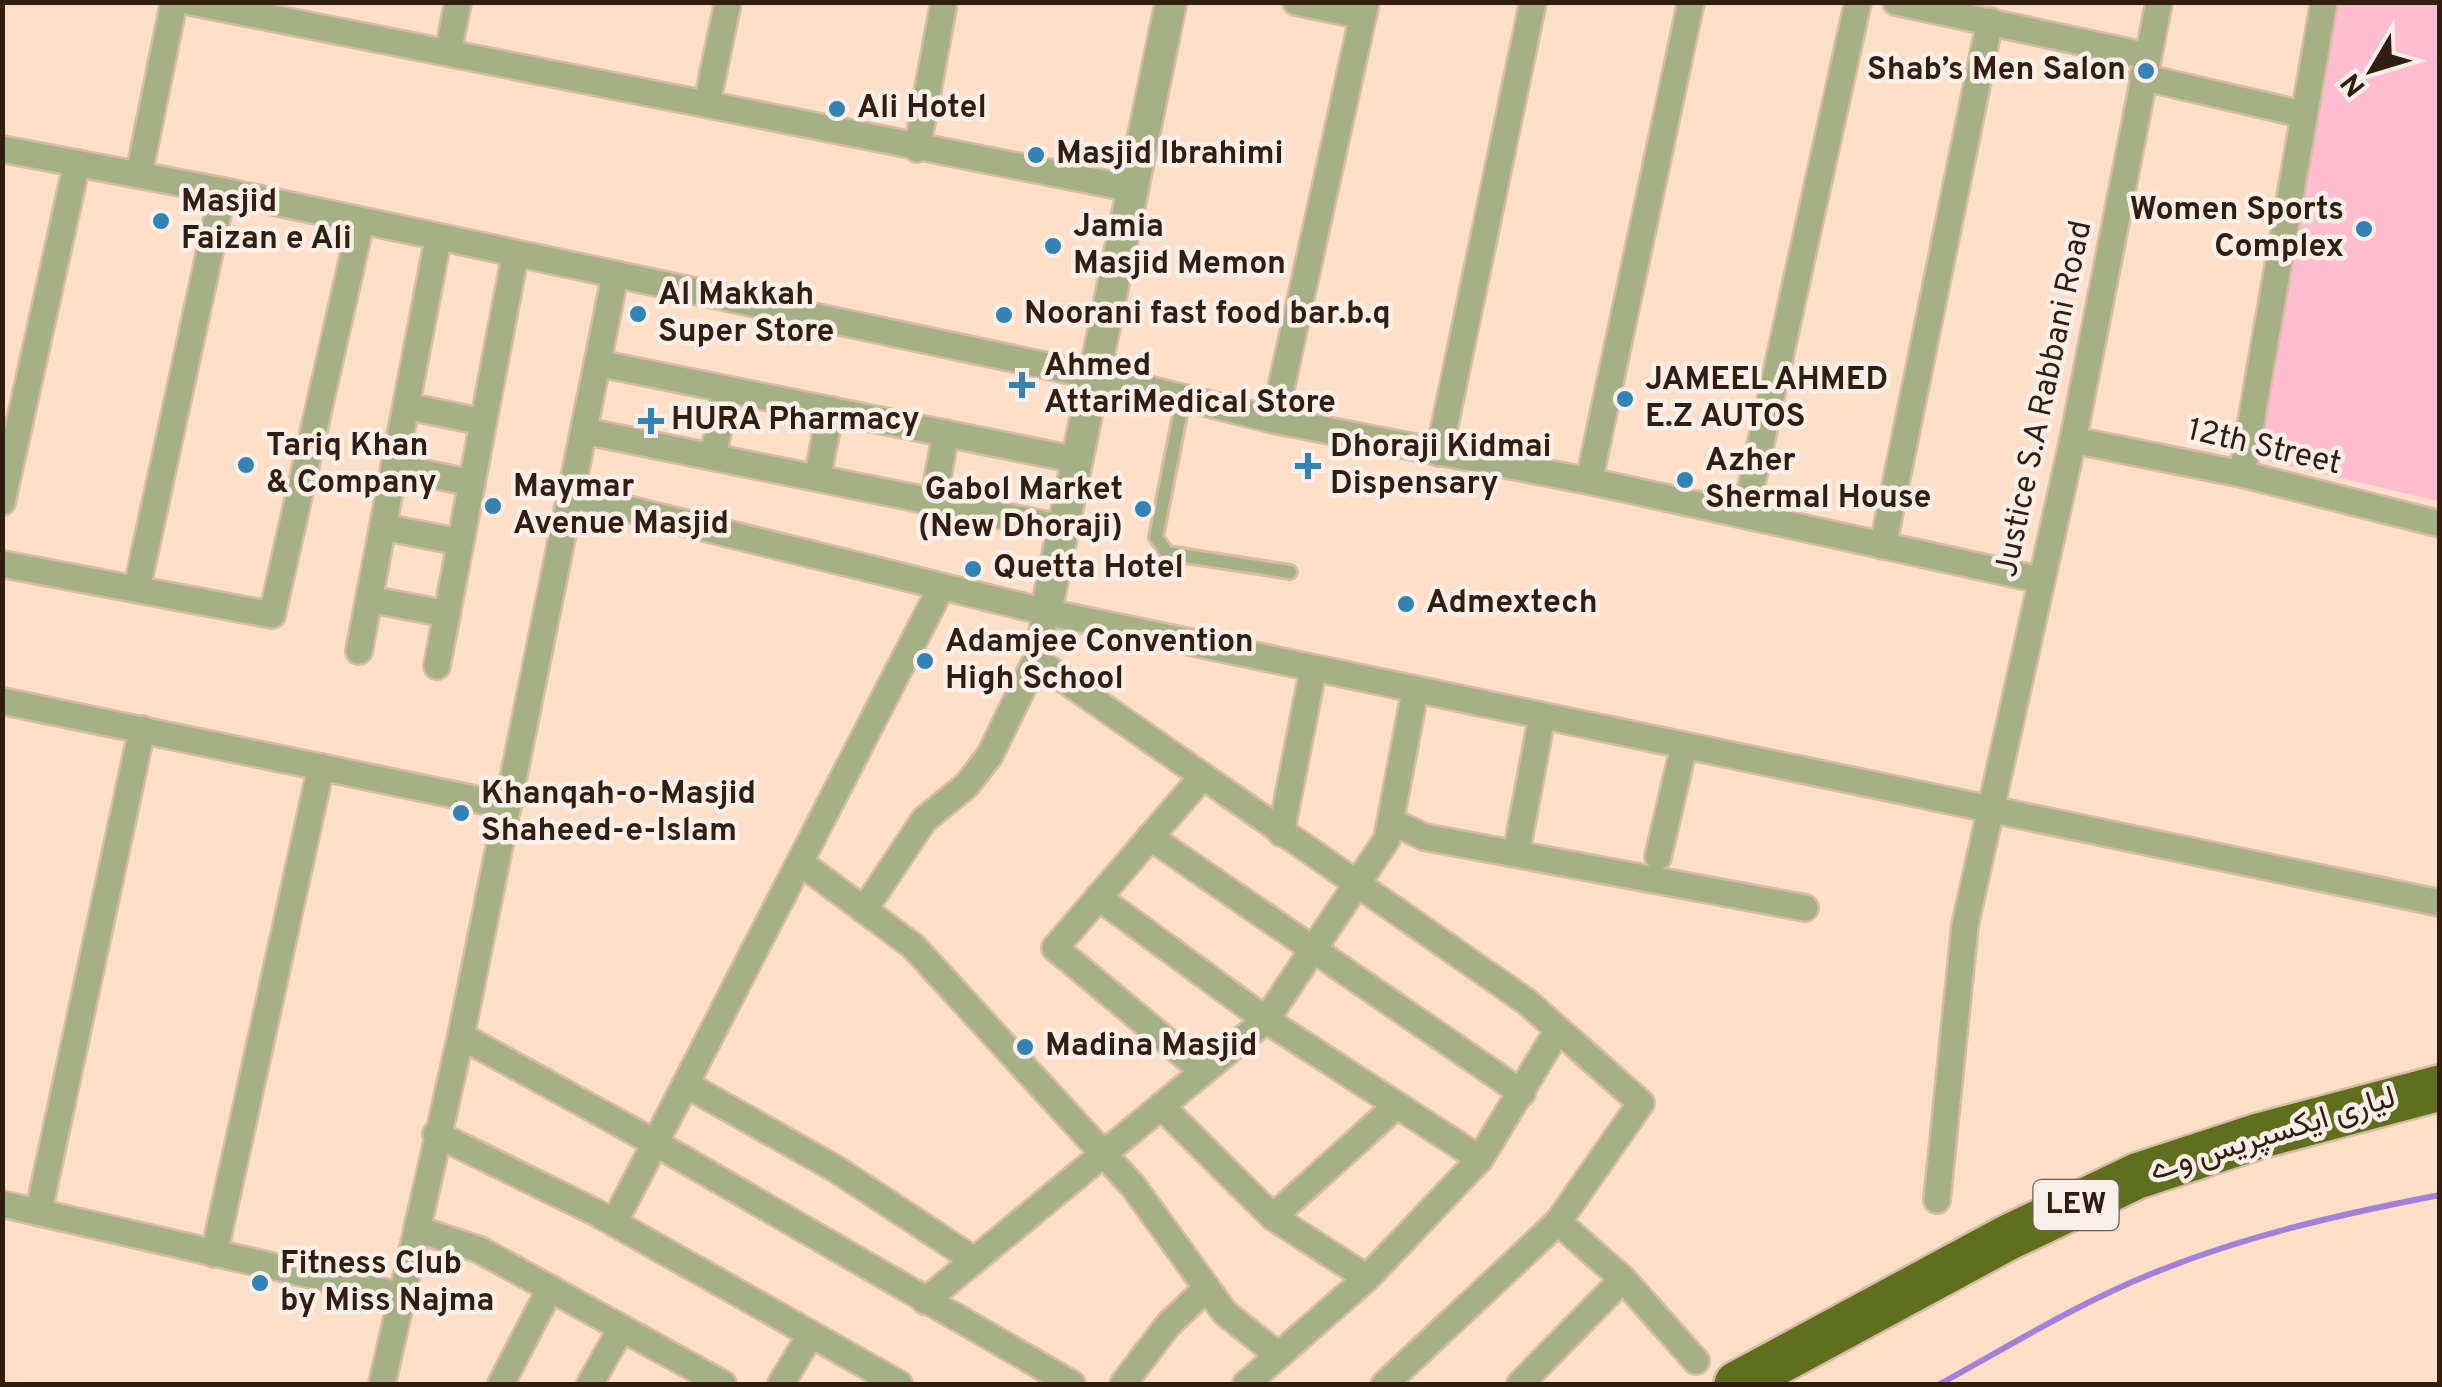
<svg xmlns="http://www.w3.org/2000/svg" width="2442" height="1387" font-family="Overpass,Vazirmatn,sans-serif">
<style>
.green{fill:#ffbdd1}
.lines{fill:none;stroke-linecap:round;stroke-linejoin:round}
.stream{stroke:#a281db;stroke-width:6}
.service-casing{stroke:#d8bba5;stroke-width:18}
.minor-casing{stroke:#d8bba5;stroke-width:30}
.tertiary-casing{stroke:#d8bba5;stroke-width:35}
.motorway-casing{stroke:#d8bba5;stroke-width:50}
.service{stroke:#a5b085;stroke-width:12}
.minor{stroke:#a5b085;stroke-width:25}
.tertiary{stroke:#a5b085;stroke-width:30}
.motorway{stroke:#606f1d;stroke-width:45}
.poi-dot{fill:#3383b5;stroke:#faefe8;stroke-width:4}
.labels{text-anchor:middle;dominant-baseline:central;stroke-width:9;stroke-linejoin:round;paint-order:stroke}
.shield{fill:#faefe8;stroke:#6d5d50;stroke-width:2.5}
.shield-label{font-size:30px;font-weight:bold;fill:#311e0f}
.poi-label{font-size:32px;font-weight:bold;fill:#311e0f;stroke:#faefe8;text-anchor:start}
.street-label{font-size:32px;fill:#311e0f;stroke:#faefe8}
</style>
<rect width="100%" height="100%" fill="#fddec6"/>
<path class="green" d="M2336 3H2439V501L2241 455Z"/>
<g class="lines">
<path class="stream" d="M1940 1384C2009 1346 2077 1304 2151 1274 2244 1236 2341 1214 2440 1195"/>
<defs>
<path id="service" d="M1183 400 1156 537 1167 553 1290 572"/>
<g id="minor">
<path d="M191 2 1133 189"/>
<path d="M1296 2 1363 16"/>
<path d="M1896 2 2147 56"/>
<path d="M448 53 458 2"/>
<path d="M2142 77 2302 114"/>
<path d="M707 103 728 2"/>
<path d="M2 149 223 191 1095 376 1274 420 1589 481 2041 580"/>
<path d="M917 149 944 2"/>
<path d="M139 174 174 2"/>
<path d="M597 363 1077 460"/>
<path d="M406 406 483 422"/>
<path d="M1274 420 1366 2"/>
<path d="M584 431 1063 528"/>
<path d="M2073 440 2242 474 2440 524"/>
<path d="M1439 453 1533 2"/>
<path d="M713 457 726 389"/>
<path d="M394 467 472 483"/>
<path d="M2242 474 2324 2"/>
<path d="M817 478 831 410"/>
<path d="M1589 481 1691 2"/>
<path d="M571 495 1046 612 2440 903"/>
<path d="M2 502 77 163"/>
<path d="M933 502 946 433"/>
<path d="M1745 515 1858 2"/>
<path d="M383 527 460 542"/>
<path d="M1883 546 1990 21"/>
<path d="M2 564 272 615 361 222"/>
<path d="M137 588 223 191"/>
<path d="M369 599 447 614"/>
<path d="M1046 612 1036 660 1527 1002 1641 1103 1558 1222 1385 1384"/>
<path d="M359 651 438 239"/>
<path d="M437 666 515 256"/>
<path d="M2 701 508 806"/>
<path d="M1202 777 1055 948 1203 1071"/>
<path d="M1391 821 1424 837 1805 908"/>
<path d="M1281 833 1313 670"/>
<path d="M1150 837 1522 1093"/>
<path d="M1517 849 1542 717"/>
<path d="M1658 857 1684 746"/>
<path d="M801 863 913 946 1133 1186 1225 1313 1277 1354"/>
<path d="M1098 897 1266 1020 1480 1159"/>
<path d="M864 910 924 820 967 785 990 755 1036 660"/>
<path d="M461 1036 657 1144 1072 1384"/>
<path d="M687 1085 836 1169 974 1260"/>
<path d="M1161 1106 1273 1217 1367 1278"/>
<path d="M436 1134 595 1212 899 1384"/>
<path d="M1937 1200 1965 925 2073 440 2159 2"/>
<path d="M2 1204 402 1296"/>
<path d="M39 1210 142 729"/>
<path d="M1273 1217 1396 1106"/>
<path d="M614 1223 941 588"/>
<path d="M417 1229 480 1250 723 1384"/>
<path d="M214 1254 321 767"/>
<path d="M1623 1279 1696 1361"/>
<path d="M925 1301 1266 1020 1387 839 1415 691"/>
<path d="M382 1384 461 1036 615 276"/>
<path d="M501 1384 550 1289"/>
<path d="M590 1384 621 1329"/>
<path d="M781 1384 811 1334"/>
<path d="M1123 1384 1168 1325 1207 1288"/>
<path d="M1246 1384 1367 1278 1480 1159 1558 1030"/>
<path d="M1520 1384 1623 1279 1558 1222"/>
</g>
<path id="tertiary" d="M1046 612 1171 2"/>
<path id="motorway" d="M1737 1384 2007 1238 2137 1176 2259 1136 2440 1088"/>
</defs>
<use href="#service" class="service-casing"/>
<use href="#minor" class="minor-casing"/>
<use href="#tertiary" class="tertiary-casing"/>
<use href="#motorway" class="motorway-casing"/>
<use href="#service" class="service"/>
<use href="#minor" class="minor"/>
<use href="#tertiary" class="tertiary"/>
<use href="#motorway" class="motorway"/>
</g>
<g class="poi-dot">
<circle cx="2146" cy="71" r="10"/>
<circle cx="837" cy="109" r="10"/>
<circle cx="1036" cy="155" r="10"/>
<circle cx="161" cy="221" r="10"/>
<circle cx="2364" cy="229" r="10"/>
<circle cx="1053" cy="246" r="10"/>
<circle cx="638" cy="314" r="10"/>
<circle cx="1004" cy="315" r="10"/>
<path d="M1017 370h10v10h10v10h-10v10h-10v-10h-10v-10h10z"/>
<circle cx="1625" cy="399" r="10"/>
<path d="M646 406h10v10h10v10h-10v10h-10v-10h-10v-10h10z"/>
<circle cx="246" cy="465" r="10"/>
<path d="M1303 451h10v10h10v10h-10v10h-10v-10h-10v-10h10z"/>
<circle cx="1685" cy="480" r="10"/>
<circle cx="493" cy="506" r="10"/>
<circle cx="1143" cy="509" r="10"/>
<circle cx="973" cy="569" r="10"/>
<circle cx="1406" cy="604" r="10"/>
<circle cx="925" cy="661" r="10"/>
<circle cx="461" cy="813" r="10"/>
<circle cx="1025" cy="1047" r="10"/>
<circle cx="260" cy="1283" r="10"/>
</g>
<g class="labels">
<rect class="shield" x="2033.5" y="1180" width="85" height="50" rx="8"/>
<g class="shield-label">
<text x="2076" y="1205">LEW</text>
</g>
<g class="poi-label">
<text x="2126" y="71" text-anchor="end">Shab’s Men Salon</text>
<text x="857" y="109">Ali Hotel</text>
<text x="1056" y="155">Masjid Ibrahimi</text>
<text x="181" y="203">Masjid<tspan x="181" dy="37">Faizan e Ali</tspan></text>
<text x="2344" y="211" text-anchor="end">Women Sports<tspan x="2344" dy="37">Complex</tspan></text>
<text x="1073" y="228">Jamia<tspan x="1073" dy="37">Masjid Memon</tspan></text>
<text x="658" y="296">Al Makkah<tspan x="658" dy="37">Super Store</tspan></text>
<text x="1024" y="315">Noorani fast food bar.b.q</text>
<text x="1044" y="367">Ahmed<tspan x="1044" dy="37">AttariMedical Store</tspan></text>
<text x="1645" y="381">JAMEEL AHMED<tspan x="1645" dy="37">E.Z AUTOS</tspan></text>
<text x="671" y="421">HURA Pharmacy</text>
<text x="266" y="447">Tariq Khan<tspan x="266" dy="37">&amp; Company</tspan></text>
<text x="1330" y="448">Dhoraji Kidmai<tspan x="1330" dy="37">Dispensary</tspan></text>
<text x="1705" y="462">Azher<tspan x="1705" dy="37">Shermal House</tspan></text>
<text x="513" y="488">Maymar<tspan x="513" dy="37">Avenue Masjid</tspan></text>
<text x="1123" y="491" text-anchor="end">Gabol Market<tspan x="1123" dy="37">(New Dhoraji)</tspan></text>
<text x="993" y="569">Quetta Hotel</text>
<text x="1426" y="604">Admextech</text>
<text x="945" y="643">Adamjee Convention<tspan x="945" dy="37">High School</tspan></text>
<text x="481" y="795">Khanqah-o-Masjid<tspan x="481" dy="37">Shaheed-e-Islam</tspan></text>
<text x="1045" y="1047">Madina Masjid</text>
<text x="280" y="1265">Fitness Club<tspan x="280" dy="37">by Miss Najma</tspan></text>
</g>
<g class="street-label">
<text transform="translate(2045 399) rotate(-78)">Justice S.A Rabbani Road</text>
<text transform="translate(2264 448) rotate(13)">12th Street</text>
<text transform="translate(2273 1135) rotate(-17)">لیاری ایکسپریس وے</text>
</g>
</g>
<rect width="2442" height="1387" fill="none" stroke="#311e0f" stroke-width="10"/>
<g transform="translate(2372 70) rotate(232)" stroke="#faefe8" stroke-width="8" paint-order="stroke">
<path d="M0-8L18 38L0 25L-18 38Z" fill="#311e0f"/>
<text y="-15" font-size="28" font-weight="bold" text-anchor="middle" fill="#311e0f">N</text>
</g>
</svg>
